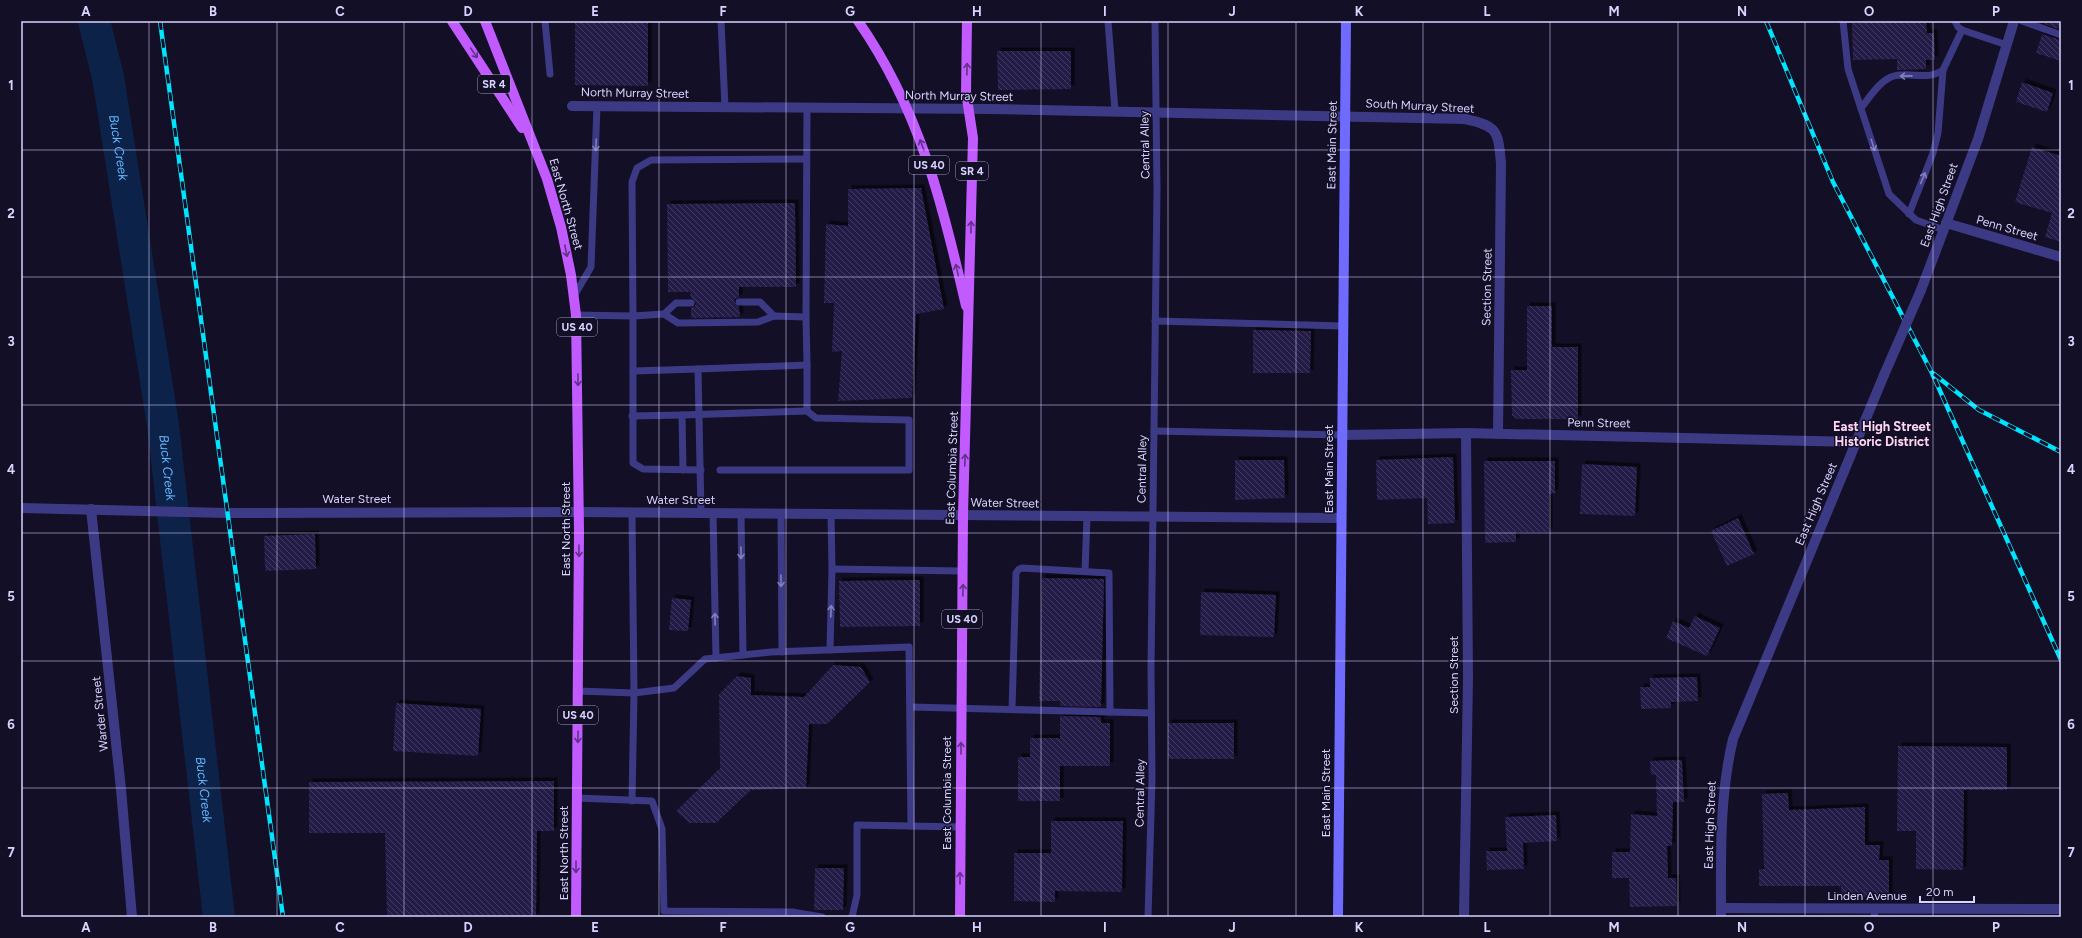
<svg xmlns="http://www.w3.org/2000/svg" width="2082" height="938" font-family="Figtree,sans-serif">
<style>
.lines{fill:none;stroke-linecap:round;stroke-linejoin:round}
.river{stroke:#0c2248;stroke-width:32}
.building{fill:url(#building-back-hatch);filter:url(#shadow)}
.service{stroke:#3d3a85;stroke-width:7}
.minor{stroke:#3d3a85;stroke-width:10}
.tertiary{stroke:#3d3a85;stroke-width:10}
.secondary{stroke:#6f6bff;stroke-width:10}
.primary{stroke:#c25bff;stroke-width:10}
.rail-casing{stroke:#00e5ff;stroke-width:4.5}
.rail{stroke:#130f26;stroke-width:3;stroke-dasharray:9;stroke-linecap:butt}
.tertiary-bridge{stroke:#3d3a85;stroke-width:10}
.oneway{stroke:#623188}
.oneway2{stroke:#837fbc}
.grid{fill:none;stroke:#d9d4ff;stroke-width:1;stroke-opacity:0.55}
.labels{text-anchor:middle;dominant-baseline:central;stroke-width:3;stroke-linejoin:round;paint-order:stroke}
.shield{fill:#130f26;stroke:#9e99be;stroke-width:1}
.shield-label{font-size:11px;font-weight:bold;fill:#d9d4ff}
.street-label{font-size:12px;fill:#d9d4ff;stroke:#130f26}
.water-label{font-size:13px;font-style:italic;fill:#62b6ff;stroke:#130f26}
.neighbourhood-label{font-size:13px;font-weight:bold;fill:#ffd6f0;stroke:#130f26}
.neatline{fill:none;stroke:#d9d4ff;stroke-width:1.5}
.grid-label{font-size:13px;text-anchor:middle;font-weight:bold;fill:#d9d4ff}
</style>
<defs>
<pattern id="building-back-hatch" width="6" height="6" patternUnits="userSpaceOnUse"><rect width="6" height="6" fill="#241b47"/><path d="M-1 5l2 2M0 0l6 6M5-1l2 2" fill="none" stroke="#433b63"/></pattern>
<filter id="shadow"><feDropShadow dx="3.5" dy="-3.5" stdDeviation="0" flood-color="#0009"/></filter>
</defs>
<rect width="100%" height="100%" fill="#130f26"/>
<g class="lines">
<path class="river" id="s1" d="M94 21 108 77 163 425 219 917"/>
</g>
<g class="building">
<path d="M575 21H648V86L575 85Z"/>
<path d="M2046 21H2061V30L2045 24Z"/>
<path d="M1926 22 1927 33H1934L1935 60H1926V69L1897 70V59L1853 60 1852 23Z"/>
<path d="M2042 34 2061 40V61L2036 53Z"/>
<path d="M997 51H1071V89L998 90Z"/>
<path d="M2022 82 2053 93 2047 112 2016 102Z"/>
<path d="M2032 147 2061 156V242L2045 237 2052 213 2015 202Z"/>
<path d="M921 188 944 309 916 314 912 398 838 401 842 351 832 352 834 303H824L826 224 848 226V189Z"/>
<path d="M795 203 796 287H739V297L735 299 734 302 739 307 740 317 691 318V308L695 306 696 303 691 298 690 292H668L667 204Z"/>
<path d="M1527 306H1552V347H1578V419H1517L1512 415 1511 370H1527Z"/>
<path d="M1253 330 1311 331 1310 373H1253Z"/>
<path d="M1453 457 1455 523 1428 524 1427 498 1377 500 1376 460Z"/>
<path d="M1235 460H1284L1285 498 1235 500Z"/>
<path d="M1484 461H1555V493L1549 494V532H1516V542L1485 543Z"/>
<path d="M1582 464 1637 467 1635 516 1580 514Z"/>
<path d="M1738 518 1754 554 1727 566 1711 531Z"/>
<path d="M315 534 316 569 265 571 264 536Z"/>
<path d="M1042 578 1104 579 1101 707 1060 706V701H1039Z"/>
<path d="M920 580V626L840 627 839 581Z"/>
<path d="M1201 592 1276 595 1274 637 1200 635Z"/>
<path d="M672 598 691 600 688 631 669 630Z"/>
<path d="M1695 616 1720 628 1707 656 1666 638 1673 621 1689 628Z"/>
<path d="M833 665 861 667 870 682 827 724H809L806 788 751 790 716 823H689L676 811 720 768 719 694 737 676 751 678V695L804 697Z"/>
<path d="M1697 677 1698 701 1671 702V708L1641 709 1640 687H1650V678Z"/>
<path d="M396 703 481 709 478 756 393 751Z"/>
<path d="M1060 716 1101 717V723H1110V766H1060V801H1018V757H1030V738H1060Z"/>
<rect x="1168" y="723" width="66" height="36"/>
<path d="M1898 746 2007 747V790H1964L1963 870 1916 869V831H1897Z"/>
<path d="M1682 760 1684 802H1673L1672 846H1667L1668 878H1676L1677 906 1630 907 1629 878H1612V852H1630L1631 814 1657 816 1656 775H1651L1650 761Z"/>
<path d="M554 781V831H537L536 917H387L385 833H309V782Z"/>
<path d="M1788 793 1789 810 1865 807V845H1880L1879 860H1889V897H1841V886H1759V869H1764L1762 794Z"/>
<path d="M1556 815 1557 841 1523 843 1524 869 1487 870 1486 851H1507L1505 817Z"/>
<path d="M1051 821H1123L1122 892 1055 891V902L1014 901V853H1051Z"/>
<path d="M815 868H844L843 910H814Z"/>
</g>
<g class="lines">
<g class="service">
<path d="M545 21 550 74"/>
<path d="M721 21 725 107"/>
<path d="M1108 21 1115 111"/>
<path d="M1843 21 1848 69 1889 194 1916 220 1944 230"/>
<path d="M1955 21 1958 27 1962 30 2007 45"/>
<path d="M2022 21 2061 35"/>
<path d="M1861 108C1869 98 1879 82 1891 77 1908 70 1927 82 1943 70"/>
<path d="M1909 214 1933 153 1938 133 1943 70 1962 30"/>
<path d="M574 296 591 267 597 106"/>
<path d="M739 302H760L774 316"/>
<path d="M691 303H676L664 314 633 316 632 182 637 168 651 160 806 159"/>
<path d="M664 314 678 323 758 322 774 316 806 317"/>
<path d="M576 315 633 316V371L698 369"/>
<path d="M1155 321 1343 326"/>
<path d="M633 371V463L643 469 701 470"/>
<path d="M632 416 682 415"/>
<path d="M1154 431 1342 435"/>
<path d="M683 470 682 415 807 411"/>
<path d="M720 470H909V420L816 418 807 411V365"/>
<path d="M632 513 634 693 632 801"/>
<path d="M701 513 698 369 807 365 806 317 807 107"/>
<path d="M713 513 716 658"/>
<path d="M741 514 743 655"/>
<path d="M781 514 782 652"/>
<path d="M832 569 963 571"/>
<path d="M1085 571 1087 517"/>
<path d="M830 650 832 569 831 514"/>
<path d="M578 691 634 693 674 688 705 659 771 652 909 647 911 826 857 825V895L852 917"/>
<path d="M911 707 1151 713"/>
<path d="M1012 709 1016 573 1019 569 1022 568 1109 573 1110 712"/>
<path d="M577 798 652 801 662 829 664 911 792 912 822 917"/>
<path d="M911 826 960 827"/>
<path d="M1148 917 1152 779 1151 668 1157 190 1155 21"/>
<path d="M1874 917 1875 909"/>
</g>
<g class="minor">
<path d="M572 106 990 109 1465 119C1498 126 1498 131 1501 163L1498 434"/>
<path d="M1946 223 2061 257"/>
<path d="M1342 435 1466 433 1856 442"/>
<path d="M91 509 121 789 132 917"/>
<path d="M1721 908 2061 909"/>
<path d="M1464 917 1468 678 1466 433"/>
</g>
<g class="tertiary">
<path d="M1921 290 1978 139 2014 21"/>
<path d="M21 508 227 513 579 512 1341 518"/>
<path d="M1721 917C1721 857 1719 798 1733 739L1884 375"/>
</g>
<path class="secondary" d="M1338 917 1346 21"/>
<g class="primary">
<path d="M452 21 522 128"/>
<path d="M485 21 547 179 561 227 571 275 576 315 579 532 576 917"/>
<path d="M858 21C919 108 943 205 966 306"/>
<path d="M960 917 963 515 973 138 966 92 967 21"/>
</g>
<defs>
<g id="rail">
<path d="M160 21 283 917"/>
<path d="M1766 21 1833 182 1932 373 2061 660"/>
<path d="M1934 374 1979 410 2061 452"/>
</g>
</defs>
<use href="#rail" class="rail-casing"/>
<use href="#rail" class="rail"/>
<path class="tertiary-bridge" d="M1884 375 1921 290"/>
</g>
<defs><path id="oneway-shaft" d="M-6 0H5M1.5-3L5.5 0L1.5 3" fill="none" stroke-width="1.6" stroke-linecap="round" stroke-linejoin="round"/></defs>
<g class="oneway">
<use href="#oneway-shaft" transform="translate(474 53) rotate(56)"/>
<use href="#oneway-shaft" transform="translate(967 69) rotate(-89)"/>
<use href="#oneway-shaft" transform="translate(922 145) rotate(-111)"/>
<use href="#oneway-shaft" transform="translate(971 227) rotate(-89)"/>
<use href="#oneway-shaft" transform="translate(566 251) rotate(79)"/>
<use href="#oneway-shaft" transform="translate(957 270) rotate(-103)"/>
<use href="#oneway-shaft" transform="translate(578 380) rotate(89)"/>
<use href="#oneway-shaft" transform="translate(965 460) rotate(-88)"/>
<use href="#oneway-shaft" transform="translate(579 551) rotate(90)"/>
<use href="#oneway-shaft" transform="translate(963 590) rotate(-89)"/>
<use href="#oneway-shaft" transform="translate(578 737) rotate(91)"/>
<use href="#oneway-shaft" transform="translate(961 748) rotate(-90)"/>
<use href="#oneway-shaft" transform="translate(576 867) rotate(90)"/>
<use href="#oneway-shaft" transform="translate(960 878) rotate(-90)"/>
</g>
<g class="oneway2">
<use href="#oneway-shaft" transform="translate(1906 76) rotate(179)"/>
<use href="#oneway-shaft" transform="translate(596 145) rotate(92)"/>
<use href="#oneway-shaft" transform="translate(1873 145) rotate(72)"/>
<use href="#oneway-shaft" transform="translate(1923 178) rotate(-68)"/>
<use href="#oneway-shaft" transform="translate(741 553) rotate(89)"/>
<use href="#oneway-shaft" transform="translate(781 581) rotate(89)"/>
<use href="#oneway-shaft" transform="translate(831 611) rotate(-88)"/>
<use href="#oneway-shaft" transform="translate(715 619) rotate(-91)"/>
</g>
<path class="grid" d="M149 21V917M277 21V917M404 21V917M532 21V917M659 21V917M786 21V917M914 21V917M1041 21V917M1168 21V917M1296 21V917M1423 21V917M1550 21V917M1678 21V917M1805 21V917M1933 21V917M21 150H2061M21 277H2061M21 405H2061M21 533H2061M21 661H2061M21 788H2061"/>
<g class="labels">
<g class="shield">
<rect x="478" y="75" width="32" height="18" rx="3"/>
<rect x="909" y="156" width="40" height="18" rx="3"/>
<rect x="956" y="162" width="32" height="18" rx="3"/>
<rect x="557" y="318" width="40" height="18" rx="3"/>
<rect x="942" y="610" width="40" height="18" rx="3"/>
<rect x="558" y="706" width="40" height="18" rx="3"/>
</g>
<g class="shield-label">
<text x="494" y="84">SR 4</text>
<text x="929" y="165">US 40</text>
<text x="972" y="171">SR 4</text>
<text x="577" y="327">US 40</text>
<text x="962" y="619">US 40</text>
<text x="578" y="715">US 40</text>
</g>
<g class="street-label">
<text transform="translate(635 93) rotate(1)">North Murray Street</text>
<text transform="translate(959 96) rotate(1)">North Murray Street</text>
<text transform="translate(1420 106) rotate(3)">South Murray Street</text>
<text transform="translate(1145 145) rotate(-91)">Central Alley</text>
<text transform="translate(1332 145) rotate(-89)">East Main Street</text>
<text transform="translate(566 204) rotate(74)">East North Street</text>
<text transform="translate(1939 205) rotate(-70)">East High Street</text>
<text transform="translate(2007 228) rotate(16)">Penn Street</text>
<text transform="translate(1487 287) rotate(-89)">Section Street</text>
<text transform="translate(1599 423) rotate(1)">Penn Street</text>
<text transform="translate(952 468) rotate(-88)">East Columbia Street</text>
<text transform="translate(1142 469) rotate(-89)">Central Alley</text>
<text transform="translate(1329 469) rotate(-90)">East Main Street</text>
<text x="357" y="499">Water Street</text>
<text x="681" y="500">Water Street</text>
<text transform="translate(1005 503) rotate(1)">Water Street</text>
<text transform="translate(1816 504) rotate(-67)">East High Street</text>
<text transform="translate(566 529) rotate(-90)">East North Street</text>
<text transform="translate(1454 675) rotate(-90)">Section Street</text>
<text transform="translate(100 714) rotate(-96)">Warder Street</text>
<text transform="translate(947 793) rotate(-90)">East Columbia Street</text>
<text transform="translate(1140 793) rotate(-89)">Central Alley</text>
<text transform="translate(1326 793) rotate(-90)">East Main Street</text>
<text transform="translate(1710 825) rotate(-88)">East High Street</text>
<text transform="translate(564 853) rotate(-90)">East North Street</text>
<text x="1867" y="896">Linden Avenue</text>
</g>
<g class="water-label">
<text stroke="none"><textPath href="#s1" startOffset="129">Buck Creek</textPath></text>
<text stroke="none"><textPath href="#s1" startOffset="453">Buck Creek</textPath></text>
<text stroke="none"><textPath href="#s1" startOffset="777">Buck Creek</textPath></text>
</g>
<g class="neighbourhood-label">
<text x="1882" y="426">East High Street<tspan x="1882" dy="15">Historic District</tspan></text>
</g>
</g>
<rect width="2082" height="938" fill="none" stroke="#130f26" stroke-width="44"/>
<path d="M1920 896v6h54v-6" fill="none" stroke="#d9d4ff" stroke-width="2"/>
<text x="1926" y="896" font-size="12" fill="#d9d4ff" stroke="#130f26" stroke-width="3" paint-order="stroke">20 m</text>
<rect x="22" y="22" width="2038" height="894" class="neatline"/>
<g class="grid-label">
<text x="86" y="16">A</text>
<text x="213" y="16">B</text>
<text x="340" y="16">C</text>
<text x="468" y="16">D</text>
<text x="595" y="16">E</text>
<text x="723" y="16">F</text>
<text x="850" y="16">G</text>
<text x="977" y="16">H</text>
<text x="1105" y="16">I</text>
<text x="1232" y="16">J</text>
<text x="1359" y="16">K</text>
<text x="1487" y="16">L</text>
<text x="1614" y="16">M</text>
<text x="1742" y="16">N</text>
<text x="1869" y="16">O</text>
<text x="1996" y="16">P</text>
<text x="11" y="90">1</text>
<text x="2071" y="90">1</text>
<text x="11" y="218">2</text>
<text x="2071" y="218">2</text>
<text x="11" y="346">3</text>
<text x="2071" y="346">3</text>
<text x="11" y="474">4</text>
<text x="2071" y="474">4</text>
<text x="11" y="601">5</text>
<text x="2071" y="601">5</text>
<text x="11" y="729">6</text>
<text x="2071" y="729">6</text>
<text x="11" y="857">7</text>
<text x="2071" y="857">7</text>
<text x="86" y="932">A</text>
<text x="213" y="932">B</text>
<text x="340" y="932">C</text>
<text x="468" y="932">D</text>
<text x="595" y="932">E</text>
<text x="723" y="932">F</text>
<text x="850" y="932">G</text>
<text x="977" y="932">H</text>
<text x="1105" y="932">I</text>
<text x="1232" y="932">J</text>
<text x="1359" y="932">K</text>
<text x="1487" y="932">L</text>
<text x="1614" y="932">M</text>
<text x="1742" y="932">N</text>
<text x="1869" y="932">O</text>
<text x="1996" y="932">P</text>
</g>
</svg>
